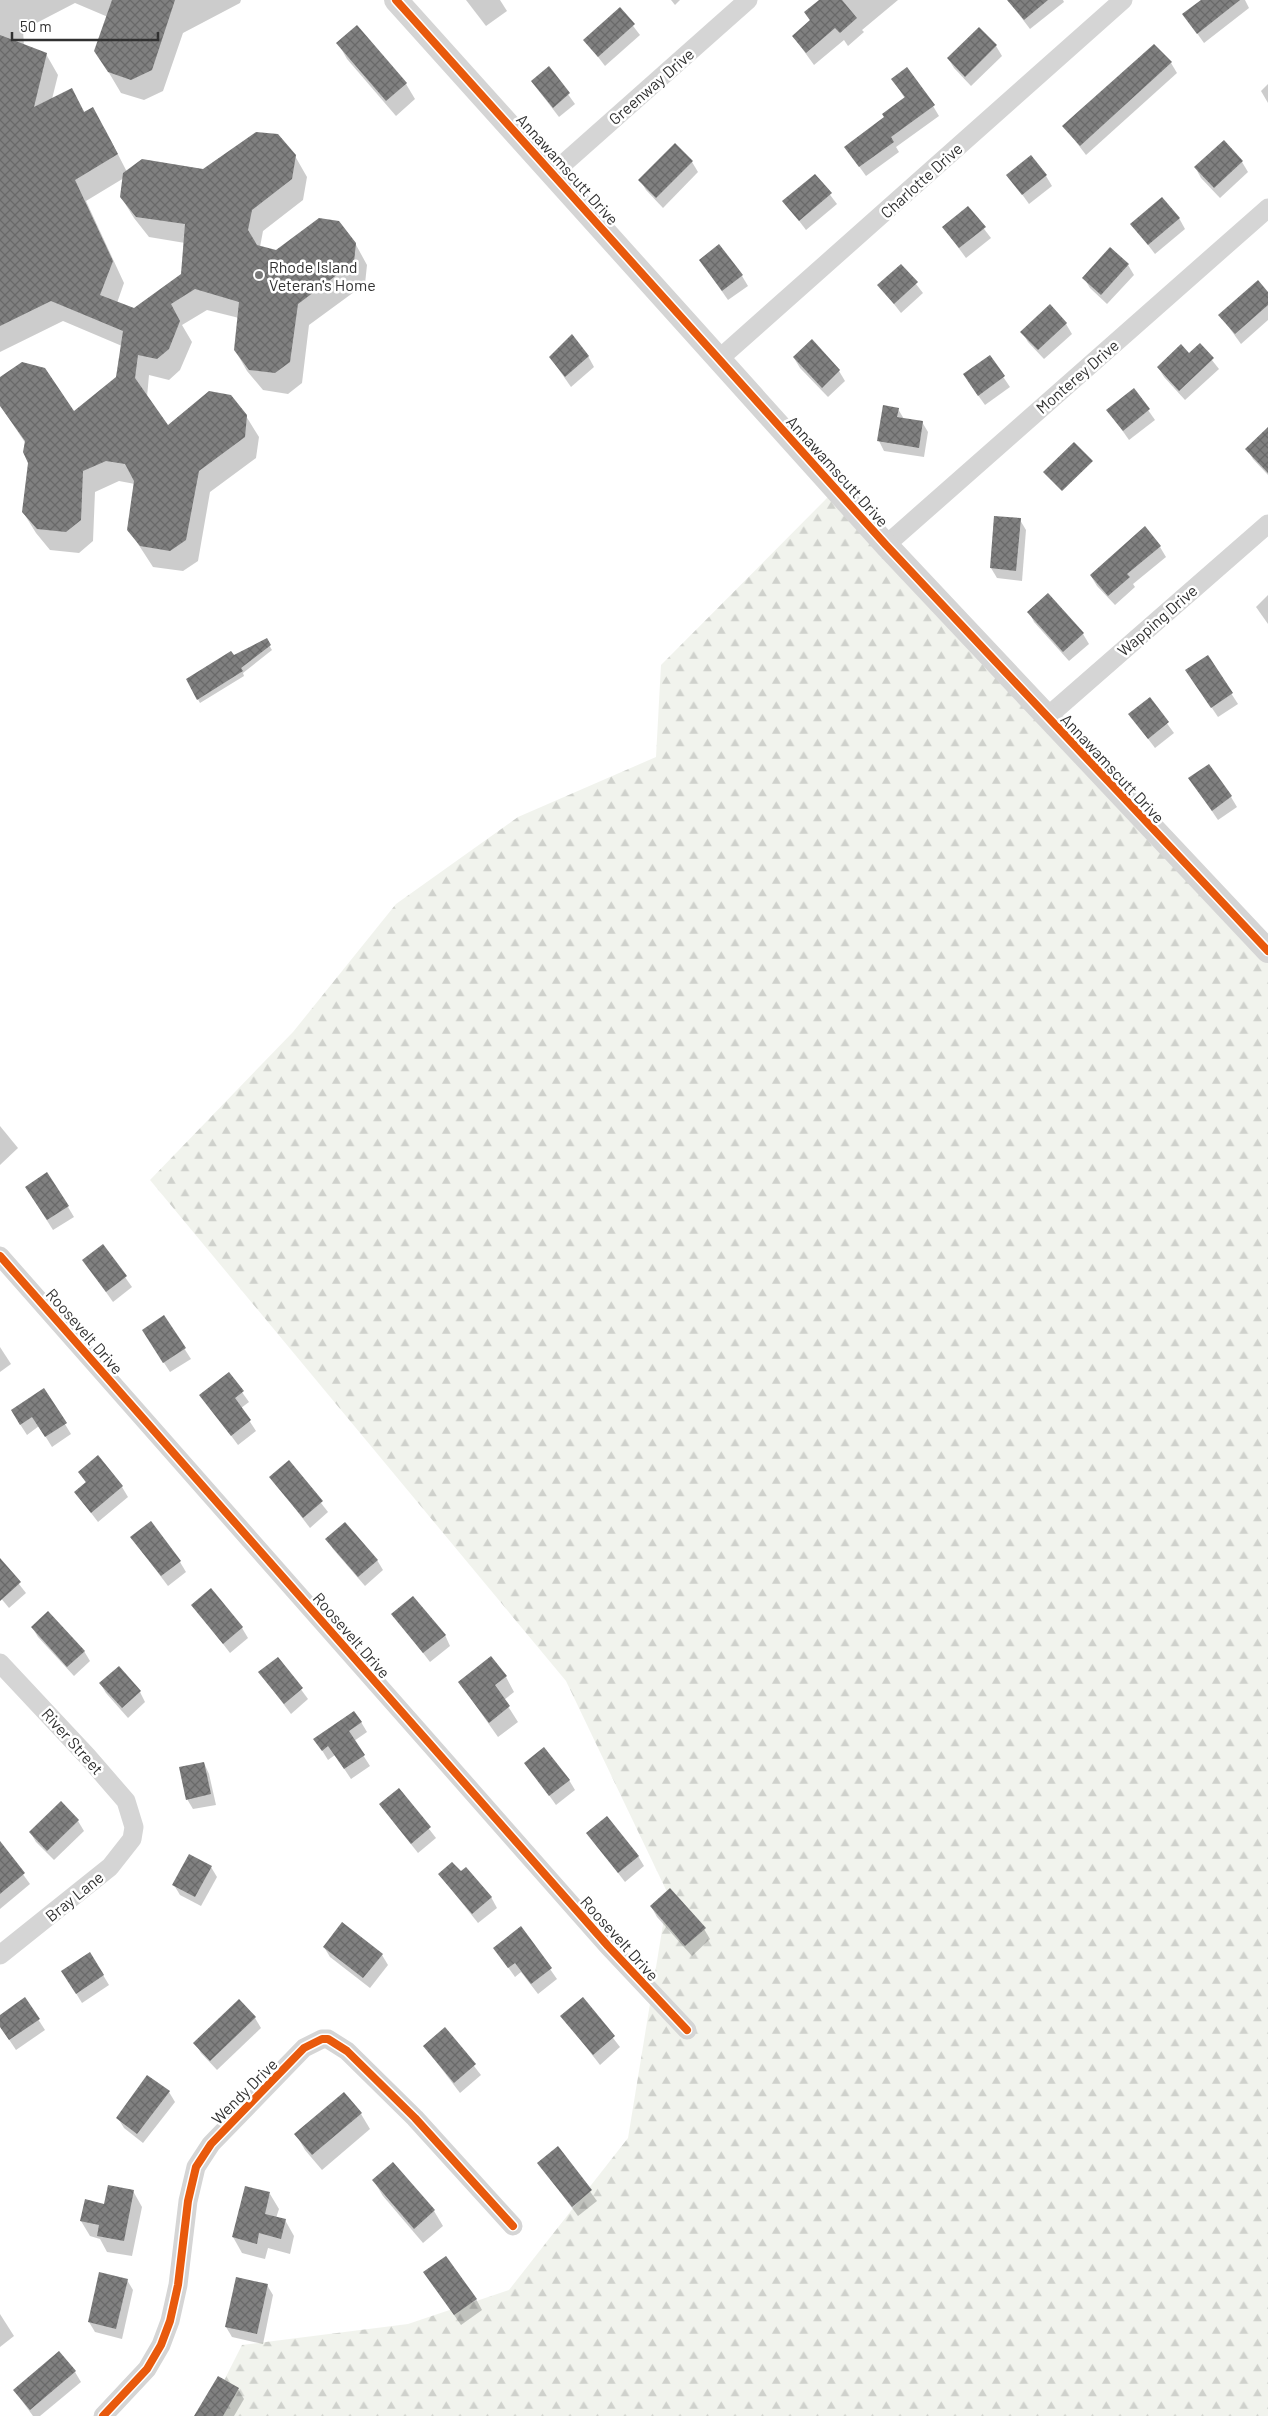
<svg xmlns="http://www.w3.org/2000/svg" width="1268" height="2416" font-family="Barlow,sans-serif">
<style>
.forest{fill:url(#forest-firs)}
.shadow{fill:#0003;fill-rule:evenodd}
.building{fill:url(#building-cross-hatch)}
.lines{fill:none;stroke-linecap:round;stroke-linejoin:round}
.minor{stroke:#d5d5d5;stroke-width:19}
.tertiary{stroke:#d5d5d5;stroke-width:24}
.cycleway-casing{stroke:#fff;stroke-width:11}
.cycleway{stroke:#e8590c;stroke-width:8}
.poi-dot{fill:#797979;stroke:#fff;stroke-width:2}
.labels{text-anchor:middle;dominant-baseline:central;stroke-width:5;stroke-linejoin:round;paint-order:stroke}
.street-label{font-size:16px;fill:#313131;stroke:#fff}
.poi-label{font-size:16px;fill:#313131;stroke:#fff;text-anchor:start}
</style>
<defs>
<pattern id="forest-firs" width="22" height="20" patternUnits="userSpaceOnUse" patternTransform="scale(1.25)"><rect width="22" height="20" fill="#f1f3ed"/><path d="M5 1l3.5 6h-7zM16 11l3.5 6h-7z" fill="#cfd1cc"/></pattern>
<pattern id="building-cross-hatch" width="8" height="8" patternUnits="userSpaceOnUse" patternTransform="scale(1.25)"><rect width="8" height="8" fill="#808080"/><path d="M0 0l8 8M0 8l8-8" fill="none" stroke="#696969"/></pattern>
</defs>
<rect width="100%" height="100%" fill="#fff"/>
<path class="forest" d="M830 495 1268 956V2416H206L242 2345 408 2324 509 2290 628 2138 668 1894 566 1681 150 1180 293 1032 396 904 518 817 656 757 661 665Z"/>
<g class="shadow">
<path d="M0 0H241L240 3 183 33 163 91 144 100 121 93 96 51 108 17 75 3 23 30 24 46 46 54 58 75 52 99 72 89 85 113 105 129 127 172 203 170 295 156 307 177 303 200 263 231 260 247 277 251 355 243 367 265 365 284 309 325 302 383 288 394 263 390 247 371 235 350 239 318 207 310 182 325 192 342 180 370 169 380 149 375 147 397 168 427 246 416 259 437 256 458 210 492 198 561 183 571 153 567 129 530 135 484 119 481 95 492 93 541 79 553 50 550 36 533 23 512 29 463 26 444 0 405V378L74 412 118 377 122 346 63 321 0 352ZM124 178 121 197 134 218 149 237 185 243 182 275 134 309 117 303 124 283 86 201Z"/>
<path d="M466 0H500L507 11 486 26Z"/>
<path d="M671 0H680L675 5Z"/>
<path d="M820 0H898L862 30 864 32 848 46 844 40 814 65 793 36 811 22 805 13Z"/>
<path d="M1008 0H1063L1064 2 1030 29Z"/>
<path d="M1203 0H1245L1249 8 1204 43 1184 15Z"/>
<path d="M620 9 640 35 605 66 585 40Z"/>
<path d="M357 27 406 84 415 99 396 116 347 59 338 43Z"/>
<path d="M1154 45 1171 63 1177 73 1086 155 1064 126Z"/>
<path d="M996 46 1002 56 971 86 954 68 948 58Z"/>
<path d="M549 68 575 104 559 117 532 82Z"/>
<path d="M893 79 933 106 939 116 896 147 899 152 866 176 846 148 886 118 905 99Z"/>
<path d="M1268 84V103L1261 91Z"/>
<path d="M675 145 692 162 698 172 663 208 646 190 640 180Z"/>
<path d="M1242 162 1248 172 1220 198 1201 178 1195 167Z"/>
<path d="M815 175 837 204 806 230 784 201Z"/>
<path d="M1008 175 1046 176 1052 186 1029 204Z"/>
<path d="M968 208 991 238 966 258 943 227Z"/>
<path d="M1179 218 1185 229 1155 254 1132 224Z"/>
<path d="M700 260 742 276 748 286 728 300Z"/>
<path d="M901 265 923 293 901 313 879 285Z"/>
<path d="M1128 265 1134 275 1107 304 1090 288 1084 278Z"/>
<path d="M1268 294V320L1241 344 1220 315Z"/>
<path d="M1066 324 1072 334 1044 359 1028 342 1022 332Z"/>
<path d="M1200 345 1219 369 1185 400 1164 377 1158 367 1189 355Z"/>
<path d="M588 356 594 367 571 387 550 357Z"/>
<path d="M989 356 1010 387 985 405 970 384Z"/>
<path d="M794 358 839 371 845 381 828 397 800 368Z"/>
<path d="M1134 390 1155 420 1129 440 1108 410Z"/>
<path d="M898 409 904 419 922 422 928 432 924 457 884 451 879 441Z"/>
<path d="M1268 429V475L1253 459 1247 449Z"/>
<path d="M1020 520 1026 530 1022 581 997 578 991 568Z"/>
<path d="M1160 547 1166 557 1133 584 1135 587 1115 605 1097 586 1091 576Z"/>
<path d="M1268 595V624L1256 607Z"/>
<path d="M1029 612 1083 634 1089 644 1069 661 1034 622Z"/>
<path d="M266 640 272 650 243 673 244 676 200 703 187 680Z"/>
<path d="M1207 656 1238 704 1218 717 1193 680Z"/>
<path d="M1149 699 1174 733 1155 748 1130 715Z"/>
<path d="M1190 779 1231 797 1237 807 1218 820Z"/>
<path d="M0 1126 18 1148 0 1165Z"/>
<path d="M32 1197 68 1207 74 1217 53 1230Z"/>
<path d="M103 1246 132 1287 113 1302 84 1261Z"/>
<path d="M164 1317 191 1359 170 1372 149 1340Z"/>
<path d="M0 1347 11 1364 0 1372Z"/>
<path d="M229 1374 249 1402 241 1408 256 1431 238 1445 201 1395Z"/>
<path d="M44 1390 71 1434 52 1447 39 1426 27 1435 18 1421Z"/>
<path d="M289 1462 328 1512 310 1528 271 1477Z"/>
<path d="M80 1473 122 1487 128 1497 98 1522 75 1492 86 1483Z"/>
<path d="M131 1537 180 1562 186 1572 168 1586Z"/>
<path d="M327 1539 377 1560 383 1570 365 1586 333 1549Z"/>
<path d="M0 1560 26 1593 9 1608 0 1597Z"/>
<path d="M193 1605 242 1628 248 1638 230 1653Z"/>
<path d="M393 1614 445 1635 450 1646 430 1662Z"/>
<path d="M32 1627 84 1651 90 1661 74 1676 38 1637Z"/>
<path d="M278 1658 308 1699 291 1714 260 1673Z"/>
<path d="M506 1677 514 1692 504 1700 518 1722 498 1737 459 1682Z"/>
<path d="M100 1683 140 1692 145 1702 128 1718 106 1693Z"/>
<path d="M361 1722 367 1732 354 1741 370 1766 351 1779 335 1755 328 1760 315 1739Z"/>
<path d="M204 1763 209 1774 216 1805 193 1809 187 1799Z"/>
<path d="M526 1763 569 1780 575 1790 556 1805Z"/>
<path d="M399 1790 436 1838 418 1853 380 1805Z"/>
<path d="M78 1821 84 1831 54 1860 36 1842 30 1832Z"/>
<path d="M588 1834 638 1856 644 1866 625 1882Z"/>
<path d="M3 1847 30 1884 0 1909V1849Z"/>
<path d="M211 1867 217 1877 201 1906 180 1895 174 1885Z"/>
<path d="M461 1873 491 1897 497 1908 478 1923 439 1874Z"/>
<path d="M651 1906 704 1929 710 1939 692 1956 657 1917Z"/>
<path d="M521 1928 557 1979 538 1994 521 1972 515 1977 494 1948Z"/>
<path d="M324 1947 382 1955 388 1965 370 1988 330 1957Z"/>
<path d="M103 1975 109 1985 82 2003 69 1982Z"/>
<path d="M25 1999 45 2030 16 2050 0 2026V2016Z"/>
<path d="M583 1999 620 2047 600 2065 562 2016Z"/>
<path d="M239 2000 255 2018 261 2028 217 2070 201 2053 195 2043Z"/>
<path d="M445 2029 481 2075 460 2093 425 2047Z"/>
<path d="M169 2092 175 2102 143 2143 124 2128 118 2118Z"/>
<path d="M361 2114 370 2129 322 2170 305 2150 296 2134Z"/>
<path d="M558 2148 597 2201 578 2216 539 2163Z"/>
<path d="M374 2181 434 2211 443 2226 423 2243 383 2196Z"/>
<path d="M133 2191 142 2207 132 2256 107 2252 100 2239 90 2236 81 2221 105 2205Z"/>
<path d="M270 2194 279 2209 276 2218 285 2220 294 2236 290 2254 268 2248 265 2259 242 2253 233 2237Z"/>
<path d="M127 2280 133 2290 122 2339 95 2332 89 2322Z"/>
<path d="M431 2282 476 2299 482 2310 461 2325Z"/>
<path d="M267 2285 273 2295 263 2344 232 2337 226 2327Z"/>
<path d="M0 2314 14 2336 0 2347Z"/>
<path d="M75 2372 81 2382 40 2416H33L14 2390Z"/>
<path d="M238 2389 244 2399 234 2416H196Z"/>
</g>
<g class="building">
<path d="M112 0H175L152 70 131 80 108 72 94 51Z"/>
<path d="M819 0H842L857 18 840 33 835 28 806 53 792 36 810 20 804 12Z"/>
<path d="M1007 0H1048L1024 20Z"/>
<path d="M1201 0H1240L1197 34 1182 14Z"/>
<path d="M620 7 635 24 598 57 583 40Z"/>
<path d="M357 25 407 83 386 101 336 43Z"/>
<path d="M979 27 997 45 965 77 947 58Z"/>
<path d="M0 35 47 53 34 107 72 88 84 112 93 107 118 154 75 180 113 261 100 295 134 308 181 274 185 224 136 217 120 197 123 173 142 159 203 169 256 132 278 134 296 155 292 179 252 210 248 230 257 245 276 250 319 218 339 221 356 243 354 262 298 304 290 362 275 373 249 370 234 350 239 302 195 289 171 304 180 321 169 349 157 359 138 355 135 378 168 425 209 391 231 395 247 415 245 437 199 471 186 540 170 551 140 546 127 530 134 481 125 464 106 461 83 471 81 520 66 532 37 529 22 512 28 463 23 452 25 441 0 406V377L22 362 45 368 74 411 116 377 123 331 51 301 0 326Z"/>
<path d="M1154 44 1172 62 1080 146 1062 126Z"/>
<path d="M549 66 570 93 553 108 531 81Z"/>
<path d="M907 67 935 105 891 137 894 142 859 167 844 147 884 117 882 114 905 97 891 79Z"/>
<path d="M1224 140 1243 161 1214 188 1194 167Z"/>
<path d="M675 143 693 161 656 198 638 180Z"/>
<path d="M1031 155 1047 175 1022 195 1006 175Z"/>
<path d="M815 174 832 193 799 221 782 201Z"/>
<path d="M1162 197 1180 218 1148 245 1130 224Z"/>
<path d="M968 206 986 227 959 248 942 227Z"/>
<path d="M719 244 743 275 722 291 699 260Z"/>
<path d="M1110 247 1129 264 1101 295 1082 278Z"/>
<path d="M901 264 918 282 894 304 877 285Z"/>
<path d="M1258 280 1268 292V305L1235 334 1218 315Z"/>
<path d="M1050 304 1067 323 1038 350 1020 332Z"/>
<path d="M572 334 589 356 565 377 549 357Z"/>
<path d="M812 339 840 370 822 388 793 357Z"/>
<path d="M1200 343 1214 358 1179 391 1157 367 1181 344 1189 353Z"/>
<path d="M990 355 1005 376 978 396 963 374Z"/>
<path d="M1134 388 1150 409 1123 431 1106 410Z"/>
<path d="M883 405 899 408 897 417 923 421 919 448 877 441Z"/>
<path d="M1268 427V473L1245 449Z"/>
<path d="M1074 442 1093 461 1062 491 1043 472Z"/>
<path d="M994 516 1021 518 1016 571 990 568Z"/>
<path d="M1145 526 1161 546 1127 574 1130 577 1108 596 1090 575Z"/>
<path d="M1048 593 1084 633 1063 652 1027 612Z"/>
<path d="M267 638 271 645 241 668 243 671 197 700 186 679 231 651 234 655Z"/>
<path d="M1208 655 1233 693 1211 708 1185 670Z"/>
<path d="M1150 697 1169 722 1148 739 1128 714Z"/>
<path d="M1209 764 1232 796 1212 811 1188 778Z"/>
<path d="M47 1172 69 1206 47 1220 25 1187Z"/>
<path d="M103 1244 127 1276 106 1292 82 1260Z"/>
<path d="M164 1315 186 1348 163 1363 142 1330Z"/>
<path d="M229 1372 244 1391 235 1398 251 1420 231 1436 199 1395Z"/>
<path d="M44 1388 67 1423 45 1437 32 1417 20 1425 11 1410Z"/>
<path d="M98 1455 123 1486 91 1513 74 1492 86 1482 78 1472Z"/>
<path d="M289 1460 323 1501 303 1518 269 1477Z"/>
<path d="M151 1521 181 1561 161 1576 130 1537Z"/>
<path d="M345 1522 378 1560 358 1577 325 1539Z"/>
<path d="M0 1558 21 1582 0 1601Z"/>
<path d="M211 1588 243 1627 223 1644 191 1605Z"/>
<path d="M413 1596 446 1635 423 1653 391 1614Z"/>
<path d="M48 1611 85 1651 67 1667 31 1627Z"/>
<path d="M491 1656 507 1676 495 1685 510 1706 489 1723 458 1682Z"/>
<path d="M278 1657 303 1688 284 1704 258 1672Z"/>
<path d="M119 1666 141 1691 122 1708 99 1683Z"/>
<path d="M354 1711 362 1722 349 1731 365 1755 344 1769 328 1746 322 1751 313 1739Z"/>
<path d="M544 1747 570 1780 549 1796 524 1763Z"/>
<path d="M204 1762 211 1794 186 1800 179 1767Z"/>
<path d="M399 1788 431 1827 411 1844 379 1804Z"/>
<path d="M61 1801 79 1820 47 1851 29 1832Z"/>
<path d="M607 1816 639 1856 618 1873 586 1833Z"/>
<path d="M0 1841 25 1873 0 1894Z"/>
<path d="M189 1854 212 1866 195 1897 172 1885Z"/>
<path d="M452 1862 461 1871 466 1867 492 1897 472 1914 438 1874Z"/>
<path d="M670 1888 706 1928 685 1946 650 1906Z"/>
<path d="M342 1922 383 1954 363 1978 323 1947Z"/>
<path d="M521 1926 552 1968 531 1984 515 1963 508 1968 493 1948Z"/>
<path d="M90 1952 104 1975 76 1994 61 1971Z"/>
<path d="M25 1997 40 2019 9 2040 0 2027V2015Z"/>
<path d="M583 1997 615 2036 593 2055 560 2016Z"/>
<path d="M239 1999 256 2017 210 2061 193 2043Z"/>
<path d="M445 2027 476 2064 454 2083 423 2046Z"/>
<path d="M147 2075 170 2091 137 2134 116 2118Z"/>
<path d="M344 2092 362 2113 312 2155 294 2134Z"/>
<path d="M558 2146 592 2190 572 2207 537 2163Z"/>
<path d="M393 2162 435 2210 414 2229 372 2180Z"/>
<path d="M108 2185 134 2190 124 2241 97 2236 99 2225 80 2221 85 2199 104 2204Z"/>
<path d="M245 2186 270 2192 265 2214 286 2219 281 2239 259 2233 257 2244 232 2237Z"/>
<path d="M446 2256 477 2299 454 2315 423 2272Z"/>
<path d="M99 2272 128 2279 116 2329 88 2322Z"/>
<path d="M236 2277 268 2284 257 2334 225 2327Z"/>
<path d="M59 2351 76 2371 30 2410 13 2390Z"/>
<path d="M218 2376 239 2388 223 2416H194Z"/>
</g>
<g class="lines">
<g class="minor">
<path d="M553 173 748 0"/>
<path d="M719 359 1123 0"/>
<path d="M886 545 1268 208"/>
<path d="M1047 717 1268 524"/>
<path d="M0 1256 608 1946 687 2030"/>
<path d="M0 1663 87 1756 126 1801 134 1827 132 1839 110 1867 0 1955"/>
<path d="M103 2416 147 2369 161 2345 170 2321 178 2285 188 2201 196 2167 211 2144 304 2048 322 2039H328L347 2051 415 2118 513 2226"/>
</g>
<path class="tertiary" d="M396 0 886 545 1268 951"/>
<defs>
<g id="cycleway">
<path d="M396 0 886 545 1268 951"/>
<path d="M0 1256 608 1946 687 2030"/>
<path d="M103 2416 147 2369 161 2345 170 2321 178 2285 188 2201 196 2167 211 2144 304 2048 322 2039H328L347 2051 415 2118 513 2226"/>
</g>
</defs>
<use href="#cycleway" class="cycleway-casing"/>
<use href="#cycleway" class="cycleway"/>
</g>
<circle class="poi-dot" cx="259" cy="275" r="5"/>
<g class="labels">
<g class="street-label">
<text transform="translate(651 86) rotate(-41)">Greenway Drive</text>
<text transform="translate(568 169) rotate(48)">Annawamscutt Drive</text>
<text transform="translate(921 180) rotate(-42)">Charlotte Drive</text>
<text transform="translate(1077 376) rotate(-41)">Monterey Drive</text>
<text transform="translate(838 471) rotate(48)">Annawamscutt Drive</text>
<text transform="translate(1157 620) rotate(-41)">Wapping Drive</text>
<text transform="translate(1113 768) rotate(47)">Annawamscutt Drive</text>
<text transform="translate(85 1331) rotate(49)">Roosevelt Drive</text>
<text transform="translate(352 1635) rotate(49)">Roosevelt Drive</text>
<text transform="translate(73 1741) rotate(48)">River Street</text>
<text transform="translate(74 1896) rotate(-39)">Bray Lane</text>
<text transform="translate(620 1938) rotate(48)">Roosevelt Drive</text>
<text transform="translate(244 2091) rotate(-45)">Wendy Drive</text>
</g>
<g class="poi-label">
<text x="269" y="266">Rhode Island<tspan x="269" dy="18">Veteran's Home</tspan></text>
</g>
</g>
<path d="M12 32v8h146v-8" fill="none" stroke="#313131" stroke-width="2.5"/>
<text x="20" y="32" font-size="15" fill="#313131" stroke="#ffffff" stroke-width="4" paint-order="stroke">50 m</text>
</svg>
